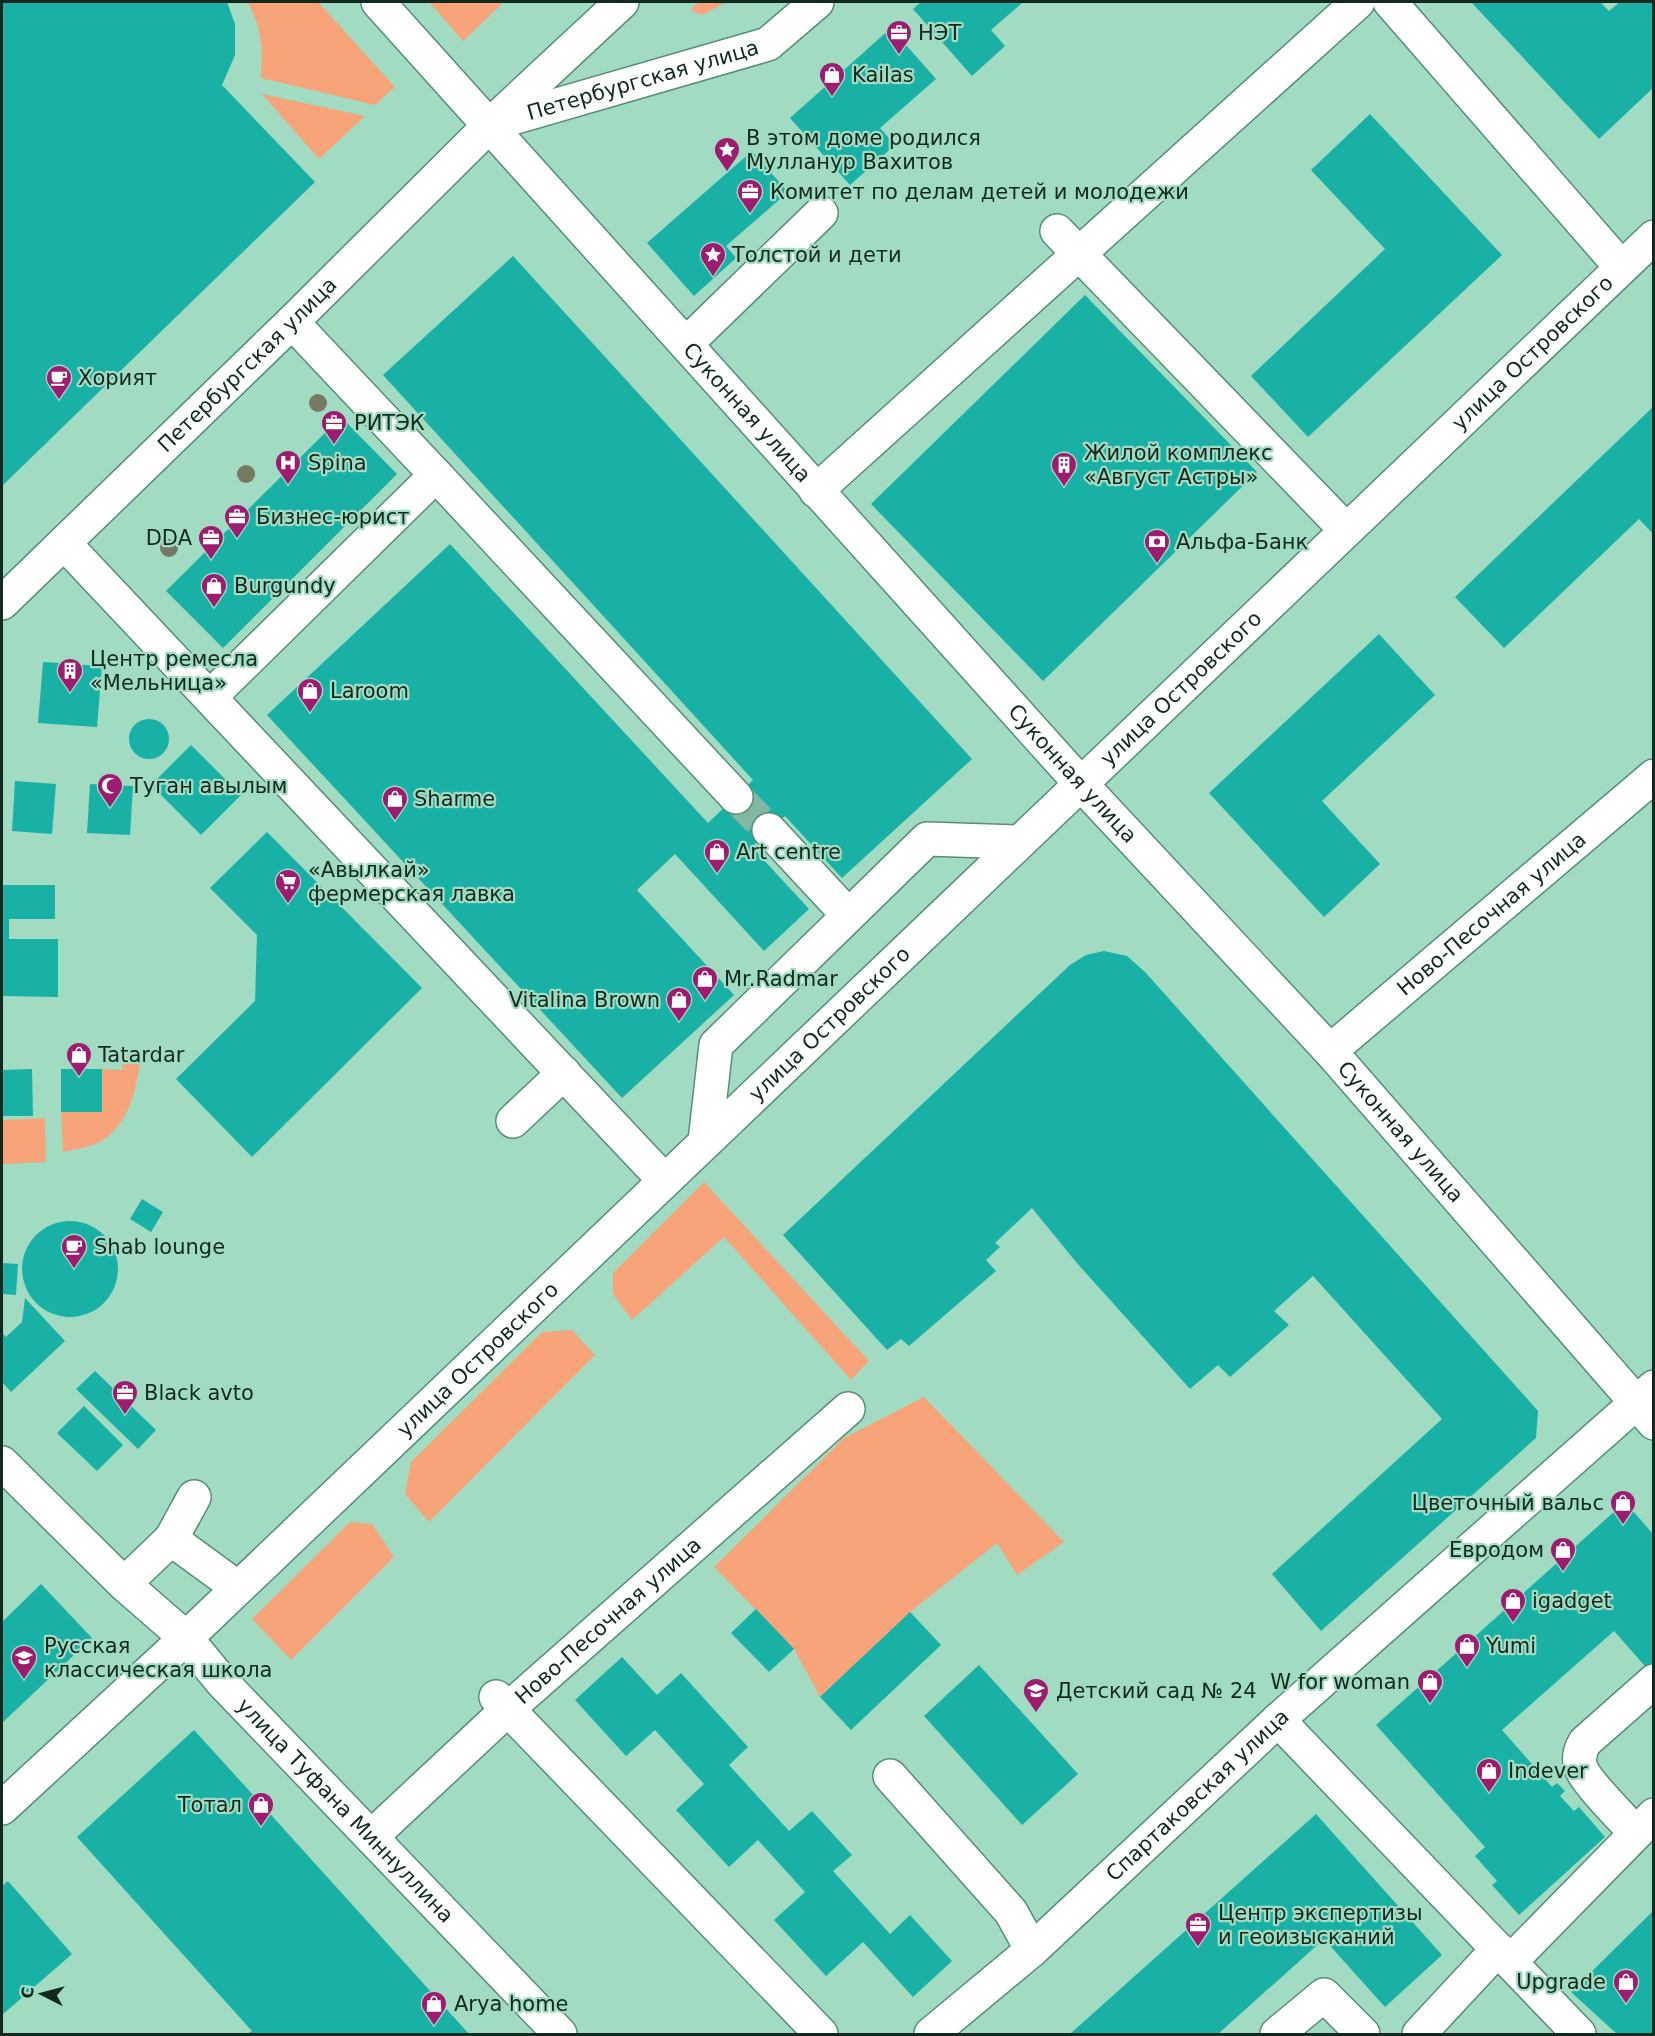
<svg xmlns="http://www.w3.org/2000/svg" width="1655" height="2036" font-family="'DejaVu Sans',sans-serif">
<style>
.green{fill:#f8a47a}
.building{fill:#19b1a6}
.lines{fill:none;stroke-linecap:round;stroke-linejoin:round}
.minor-tunnel{stroke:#84b7a2;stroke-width:33;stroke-dasharray:33 16;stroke-linecap:butt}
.minor-casing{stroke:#568e78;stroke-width:36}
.minor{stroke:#fff;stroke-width:33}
.tree{fill:#767a62}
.labels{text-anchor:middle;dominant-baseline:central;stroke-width:4.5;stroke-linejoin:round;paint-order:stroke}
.poi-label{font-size:21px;fill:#122920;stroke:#a0dbc2;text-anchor:start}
.street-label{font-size:21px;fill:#122920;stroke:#a0dbc2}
</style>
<rect width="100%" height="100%" fill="#a0dbc2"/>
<g class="green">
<path d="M247 2H318L395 87 375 105 261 78C263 51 262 25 247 2Z"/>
<path d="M429 2H504L463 41Z"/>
<path d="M699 2H727L702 15 690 10Z"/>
<path d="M262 94 365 116 319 159Z"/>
<path d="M123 1056H141C137 1086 131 1121 103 1140 92 1147 76 1149 63 1152L61 1112H102V1069L122 1070Z"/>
<path d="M45 1118 46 1162 2 1164V1120Z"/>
<path d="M704 1182 869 1361 851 1380 724 1237 632 1320 613 1294V1273Z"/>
<path d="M572 1330 595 1355 429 1522 405 1494 411 1462 542 1332Z"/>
<path d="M924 1397 1064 1542 1017 1575 997 1543 910 1612 820 1697 794 1649 714 1567 844 1438Z"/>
<path d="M350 1522 372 1524 394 1557 291 1660 252 1619Z"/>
</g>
<g class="building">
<path d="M2 2H227L235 24V55L222 85 315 182 2 486Z"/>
<path d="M921 2H1023L991 30 1005 46 972 76 913 9Z"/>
<path d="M1471 2H1600L1609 11 1620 2H1653V88L1599 139Z"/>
<path d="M891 28 936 79 880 128 895 145 850 185 790 118Z"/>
<path d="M1370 114 1502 255 1308 437 1251 376 1385 249 1311 170Z"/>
<path d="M752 151 788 192 726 246 736 258 694 296 647 243Z"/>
<path d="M513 256 972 759 842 878 785 816 769 830 752 847 809 909 764 951 675 854 637 890 734 995 622 1098 267 715 450 544 708 823 753 780 383 375Z"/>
<path d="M1085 295 1257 472 1043 681 871 504Z"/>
<path d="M1653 407V534L1639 519 1504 648 1455 597Z"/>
<path d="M341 417 397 474 223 648 166 591Z"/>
<path d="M1379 634 1435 695 1322 801 1380 864 1324 917 1209 793Z"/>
<path d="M43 662 102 666 97 727 38 723Z"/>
<circle cx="149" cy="739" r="20"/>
<path d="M191 745 241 795 201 835 151 785Z"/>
<path d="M15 781 56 784 52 834 12 831Z"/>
<path d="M90 784 133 786 130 835 87 833Z"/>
<path d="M267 832 422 988 252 1157 176 1079 255 1001 257 935 210 888Z"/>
<path d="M2 885H55V919H9V939H58V997L2 996Z"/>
<path d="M1104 951 1127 956 1145 972 1538 1411 1536 1438 1321 1631 1272 1574 1442 1419 1313 1276 1274 1311 1289 1325 1230 1377 1218 1365 1190 1389 1076 1262 1032 1208 995 1243 1000 1247 986 1260 996 1271 909 1346 901 1339 887 1350 783 1235 1070 965 1086 955Z"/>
<path d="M32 1069 33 1116H2V1070Z"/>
<rect x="61" y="1069" width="41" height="43"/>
<path d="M142 1199 163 1212 151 1232 130 1219Z"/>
<circle cx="70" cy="1269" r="48"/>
<path d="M2 1263 18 1264 16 1295 2 1294Z"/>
<path d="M25 1298 65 1341 11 1392 2 1382V1333L6 1337 22 1322Z"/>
<path d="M95 1371 156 1430 138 1449 76 1389Z"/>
<path d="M84 1406 123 1445 97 1471 57 1433Z"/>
<path d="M1625 1502 1653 1534V1675L1614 1631 1502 1730 1552 1787 1557 1783 1565 1791 1560 1796 1574 1811 1579 1807 1605 1837 1519 1915 1492 1885 1497 1881 1475 1856 1485 1847 1376 1725Z"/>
<path d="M41 1584 92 1638 2 1723V1622Z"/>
<path d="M756 1609 794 1649 769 1672 731 1633Z"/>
<path d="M910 1612 941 1645 851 1730 820 1697Z"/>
<path d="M622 1657 657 1695 681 1673 748 1747 729 1765 789 1831 812 1811 852 1855 833 1871 890 1934 910 1915 952 1961 913 1997 863 1942 826 1976 774 1920 805 1892 758 1840 729 1867 676 1810 704 1784 655 1730 626 1756 575 1700Z"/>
<path d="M979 1665 1078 1774 1022 1825 924 1716Z"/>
<path d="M194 1730 254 1796 469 2034H247L252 2031 77 1837Z"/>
<path d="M1316 1814 1442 1955 1385 2007 1324 1939 1218 2034H1070Z"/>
<path d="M8 1881 72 1954 2 2015V1886Z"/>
<path d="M1653 1911V2034H1617L1571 1992Z"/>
</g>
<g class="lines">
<path class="minor-tunnel" d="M736 797 769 830"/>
<defs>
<g id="minor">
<path id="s1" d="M378 2 1081 784 1330 1051 1654 1423"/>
<path d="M1390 2 1621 267"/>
<path id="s2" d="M495 123 768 44 817 2"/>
<path d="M1057 231 1346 530"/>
<path d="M686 344 821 213"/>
<path d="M436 475 736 797"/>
<path d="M816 491 1358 2"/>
<path d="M64 543 664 1180"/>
<path id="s3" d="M2 603 292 322 491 124 622 2"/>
<path d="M210 697 436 475 292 322"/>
<path d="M769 830 848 915"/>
<path id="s4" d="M1330 1051 1654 776"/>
<path d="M513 1121 564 1073"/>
<path d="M705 1141 716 1045 927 839 1019 842"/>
<path id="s5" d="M2 1463 124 1584 186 1638 222 1682 560 2034"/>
<path d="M171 1539 194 1497"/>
<path d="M124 1584 171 1539 238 1588"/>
<path d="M496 1697 821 2034"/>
<path d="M1278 1720 1579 2034"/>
<path d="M890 1776 1011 1912 1032 1950"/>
<path id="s6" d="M2 1808 186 1638 1654 237"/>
<path d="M1636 1833C1624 1820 1586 1782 1581 1768 1578 1759 1580 1750 1585 1742L1654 1681"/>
<path id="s7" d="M371 1837 508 1709 848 1409"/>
<path d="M1510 1962 1654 1815"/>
<path id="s8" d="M931 2034 1032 1950 1278 1720 1654 1387"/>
<path d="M1277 2034 1324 1995 1363 2034"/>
<path d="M1419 2034 1498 1949"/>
</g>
</defs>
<use href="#minor" class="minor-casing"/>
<use href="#minor" class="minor"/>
</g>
<g class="tree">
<circle cx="318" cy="403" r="9"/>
<circle cx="246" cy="474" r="9"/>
<circle cx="169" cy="548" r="9"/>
</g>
<defs>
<symbol id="office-pin" viewBox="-11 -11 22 30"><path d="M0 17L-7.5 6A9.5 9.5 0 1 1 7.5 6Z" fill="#9d1c6f" stroke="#a0dbc2"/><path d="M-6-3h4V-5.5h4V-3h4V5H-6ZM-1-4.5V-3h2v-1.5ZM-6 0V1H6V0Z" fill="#fff"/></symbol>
<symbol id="shop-pin" viewBox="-11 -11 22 30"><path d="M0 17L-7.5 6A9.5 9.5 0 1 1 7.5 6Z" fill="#9d1c6f" stroke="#a0dbc2"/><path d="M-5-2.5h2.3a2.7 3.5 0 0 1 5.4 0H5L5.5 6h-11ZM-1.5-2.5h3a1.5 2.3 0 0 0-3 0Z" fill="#fff"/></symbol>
<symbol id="sight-pin" viewBox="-11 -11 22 30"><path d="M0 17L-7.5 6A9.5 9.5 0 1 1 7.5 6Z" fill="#9d1c6f" stroke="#a0dbc2"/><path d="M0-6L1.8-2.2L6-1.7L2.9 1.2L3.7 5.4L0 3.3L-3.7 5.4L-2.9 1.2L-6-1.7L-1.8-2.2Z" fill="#fff"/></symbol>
<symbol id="cafe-pin" viewBox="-11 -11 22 30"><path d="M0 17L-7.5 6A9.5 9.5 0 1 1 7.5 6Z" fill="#9d1c6f" stroke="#a0dbc2"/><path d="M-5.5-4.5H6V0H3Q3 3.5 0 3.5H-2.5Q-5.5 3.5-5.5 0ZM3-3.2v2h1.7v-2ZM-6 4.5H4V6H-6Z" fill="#fff"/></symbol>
<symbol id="hospital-pin" viewBox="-11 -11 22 30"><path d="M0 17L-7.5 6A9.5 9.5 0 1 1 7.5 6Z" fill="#9d1c6f" stroke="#a0dbc2"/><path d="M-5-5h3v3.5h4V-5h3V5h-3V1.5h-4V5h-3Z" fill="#fff"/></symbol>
<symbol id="building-pin" viewBox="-11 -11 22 30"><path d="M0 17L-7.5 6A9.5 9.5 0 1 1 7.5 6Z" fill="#9d1c6f" stroke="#a0dbc2"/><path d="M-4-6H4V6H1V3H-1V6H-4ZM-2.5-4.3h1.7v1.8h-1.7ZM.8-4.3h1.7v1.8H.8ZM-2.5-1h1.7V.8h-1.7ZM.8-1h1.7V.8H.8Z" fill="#fff"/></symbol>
<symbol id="bank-pin" viewBox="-11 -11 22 30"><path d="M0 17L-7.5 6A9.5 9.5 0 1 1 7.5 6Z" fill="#9d1c6f" stroke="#a0dbc2"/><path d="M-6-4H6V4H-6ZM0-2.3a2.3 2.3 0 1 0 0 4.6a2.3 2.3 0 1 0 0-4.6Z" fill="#fff"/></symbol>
<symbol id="mosque-pin" viewBox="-11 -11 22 30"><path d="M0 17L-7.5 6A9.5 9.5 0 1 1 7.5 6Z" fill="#9d1c6f" stroke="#a0dbc2"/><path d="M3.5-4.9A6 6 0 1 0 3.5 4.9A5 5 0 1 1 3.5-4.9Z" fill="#fff"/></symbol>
<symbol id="supermarket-pin" viewBox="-11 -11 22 30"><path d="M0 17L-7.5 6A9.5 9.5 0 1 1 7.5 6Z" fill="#9d1c6f" stroke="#a0dbc2"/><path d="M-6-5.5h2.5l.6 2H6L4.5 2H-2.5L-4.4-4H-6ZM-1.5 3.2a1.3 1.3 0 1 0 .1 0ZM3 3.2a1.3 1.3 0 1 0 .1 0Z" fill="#fff"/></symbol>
<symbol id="school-pin" viewBox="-11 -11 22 30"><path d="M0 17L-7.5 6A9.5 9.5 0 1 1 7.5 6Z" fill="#9d1c6f" stroke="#a0dbc2"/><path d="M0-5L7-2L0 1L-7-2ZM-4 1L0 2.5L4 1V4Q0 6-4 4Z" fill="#fff"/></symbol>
</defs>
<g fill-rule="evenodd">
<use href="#office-pin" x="884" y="18" width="30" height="40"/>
<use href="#shop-pin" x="817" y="60" width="30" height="40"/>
<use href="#sight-pin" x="712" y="135" width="30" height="40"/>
<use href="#office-pin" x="735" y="177" width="30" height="40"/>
<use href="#sight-pin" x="698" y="240" width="30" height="40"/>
<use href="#cafe-pin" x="44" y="363" width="30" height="40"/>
<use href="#office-pin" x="319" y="408" width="30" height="40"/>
<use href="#hospital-pin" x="273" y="448" width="30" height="40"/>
<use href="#building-pin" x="1049" y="450" width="30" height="40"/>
<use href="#office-pin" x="222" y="502" width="30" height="40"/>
<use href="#office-pin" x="196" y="523" width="30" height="40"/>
<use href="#bank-pin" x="1142" y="527" width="30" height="40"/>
<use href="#shop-pin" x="199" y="571" width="30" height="40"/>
<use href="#building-pin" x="55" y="656" width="30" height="40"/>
<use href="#shop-pin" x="295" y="676" width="30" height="40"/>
<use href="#mosque-pin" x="95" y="771" width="30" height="40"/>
<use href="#shop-pin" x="380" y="784" width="30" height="40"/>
<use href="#shop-pin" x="702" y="837" width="30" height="40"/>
<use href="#supermarket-pin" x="273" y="867" width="30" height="40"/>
<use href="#shop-pin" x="690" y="964" width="30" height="40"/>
<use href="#shop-pin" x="664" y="985" width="30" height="40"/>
<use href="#shop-pin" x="64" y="1040" width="30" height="40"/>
<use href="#cafe-pin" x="59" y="1232" width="30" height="40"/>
<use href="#office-pin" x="110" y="1378" width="30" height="40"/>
<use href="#shop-pin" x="1608" y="1488" width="30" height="40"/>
<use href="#shop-pin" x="1548" y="1535" width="30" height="40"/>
<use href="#shop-pin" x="1498" y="1586" width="30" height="40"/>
<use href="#shop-pin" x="1452" y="1631" width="30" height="40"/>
<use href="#school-pin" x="9" y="1643" width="30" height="40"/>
<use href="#shop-pin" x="1415" y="1667" width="30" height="40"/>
<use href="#school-pin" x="1021" y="1676" width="30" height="40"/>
<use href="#shop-pin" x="1474" y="1756" width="30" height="40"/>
<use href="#shop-pin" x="246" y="1790" width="30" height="40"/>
<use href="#office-pin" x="1183" y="1910" width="30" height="40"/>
<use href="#shop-pin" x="1611" y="1967" width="30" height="40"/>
<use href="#shop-pin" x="419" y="1989" width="30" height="40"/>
</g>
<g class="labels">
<g class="poi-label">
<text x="918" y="33">НЭТ</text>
<text x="852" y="75">Kailas</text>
<text x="746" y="138">В этом доме родился<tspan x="746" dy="24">Мулланур Вахитов</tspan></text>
<text x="770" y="192">Комитет по делам детей и молодежи</text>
<text x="732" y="255">Толстой и дети</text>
<text x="78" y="378">Хорият</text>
<text x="354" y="423">РИТЭК</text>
<text x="1084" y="453">Жилой комплекс<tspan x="1084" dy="24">«Август Астры»</tspan></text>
<text x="308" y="463">Spina</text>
<text x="256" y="517">Бизнес-юрист</text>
<text x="192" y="538" text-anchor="end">DDA</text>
<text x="1176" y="542">Альфа-Банк</text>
<text x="234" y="586">Burgundy</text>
<text x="90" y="659">Центр ремесла<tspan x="90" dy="24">«Мельница»</tspan></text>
<text x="330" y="691">Laroom</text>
<text x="130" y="786">Туган авылым</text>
<text x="414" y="799">Sharme</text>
<text x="736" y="852">Art centre</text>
<text x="308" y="870">«Авылкай»<tspan x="308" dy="24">фермерская лавка</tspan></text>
<text x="724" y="979">Mr.Radmar</text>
<text x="660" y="1000" text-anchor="end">Vitalina Brown</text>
<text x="98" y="1055">Tatardar</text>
<text x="94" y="1247">Shab lounge</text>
<text x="144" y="1393">Black avto</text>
<text x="1604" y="1503" text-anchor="end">Цветочный вальс</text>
<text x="1544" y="1550" text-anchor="end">Евродом</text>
<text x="1532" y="1601">igadget</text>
<text x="44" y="1646">Русская<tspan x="44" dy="24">классическая школа</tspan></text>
<text x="1486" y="1646">Yumi</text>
<text x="1410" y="1682" text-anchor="end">W for woman</text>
<text x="1056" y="1691">Детский сад № 24</text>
<text x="1508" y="1771">Indever</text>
<text x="242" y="1805" text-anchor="end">Тотал</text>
<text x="1218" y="1913">Центр экспертизы<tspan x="1218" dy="24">и геоизысканий</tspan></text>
<text x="1606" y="1982" text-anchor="end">Upgrade</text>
<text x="454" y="2004">Arya home</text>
</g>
<g class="street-label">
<text stroke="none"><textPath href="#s2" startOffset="154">Петербургская улица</textPath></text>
<text stroke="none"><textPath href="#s6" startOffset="2112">улица Островского</textPath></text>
<text stroke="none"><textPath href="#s3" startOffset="342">Петербургская улица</textPath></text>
<text stroke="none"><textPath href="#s1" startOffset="552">Суконная улица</textPath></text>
<text stroke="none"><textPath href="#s6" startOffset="1626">улица Островского</textPath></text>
<text stroke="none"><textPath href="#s1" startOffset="1038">Суконная улица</textPath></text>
<text stroke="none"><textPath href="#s4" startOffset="212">Ново-Песочная улица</textPath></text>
<text stroke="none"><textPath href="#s6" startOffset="1140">улица Островского</textPath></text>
<text stroke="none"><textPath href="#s1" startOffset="1524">Суконная улица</textPath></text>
<text stroke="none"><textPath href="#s6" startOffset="654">улица Островского</textPath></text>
<text stroke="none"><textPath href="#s7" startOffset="321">Ново-Песочная улица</textPath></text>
<text stroke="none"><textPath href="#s8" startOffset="358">Спартаковская улица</textPath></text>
<text stroke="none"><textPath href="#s5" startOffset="489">улица Туфана Миннуллина</textPath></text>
</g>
</g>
<rect width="1655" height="2036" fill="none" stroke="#122920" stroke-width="6"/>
<g transform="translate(42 1994) rotate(276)" stroke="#a0dbc2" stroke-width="4.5" paint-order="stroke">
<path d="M0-4.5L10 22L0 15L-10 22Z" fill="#122920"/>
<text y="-9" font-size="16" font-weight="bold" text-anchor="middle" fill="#122920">С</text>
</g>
</svg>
